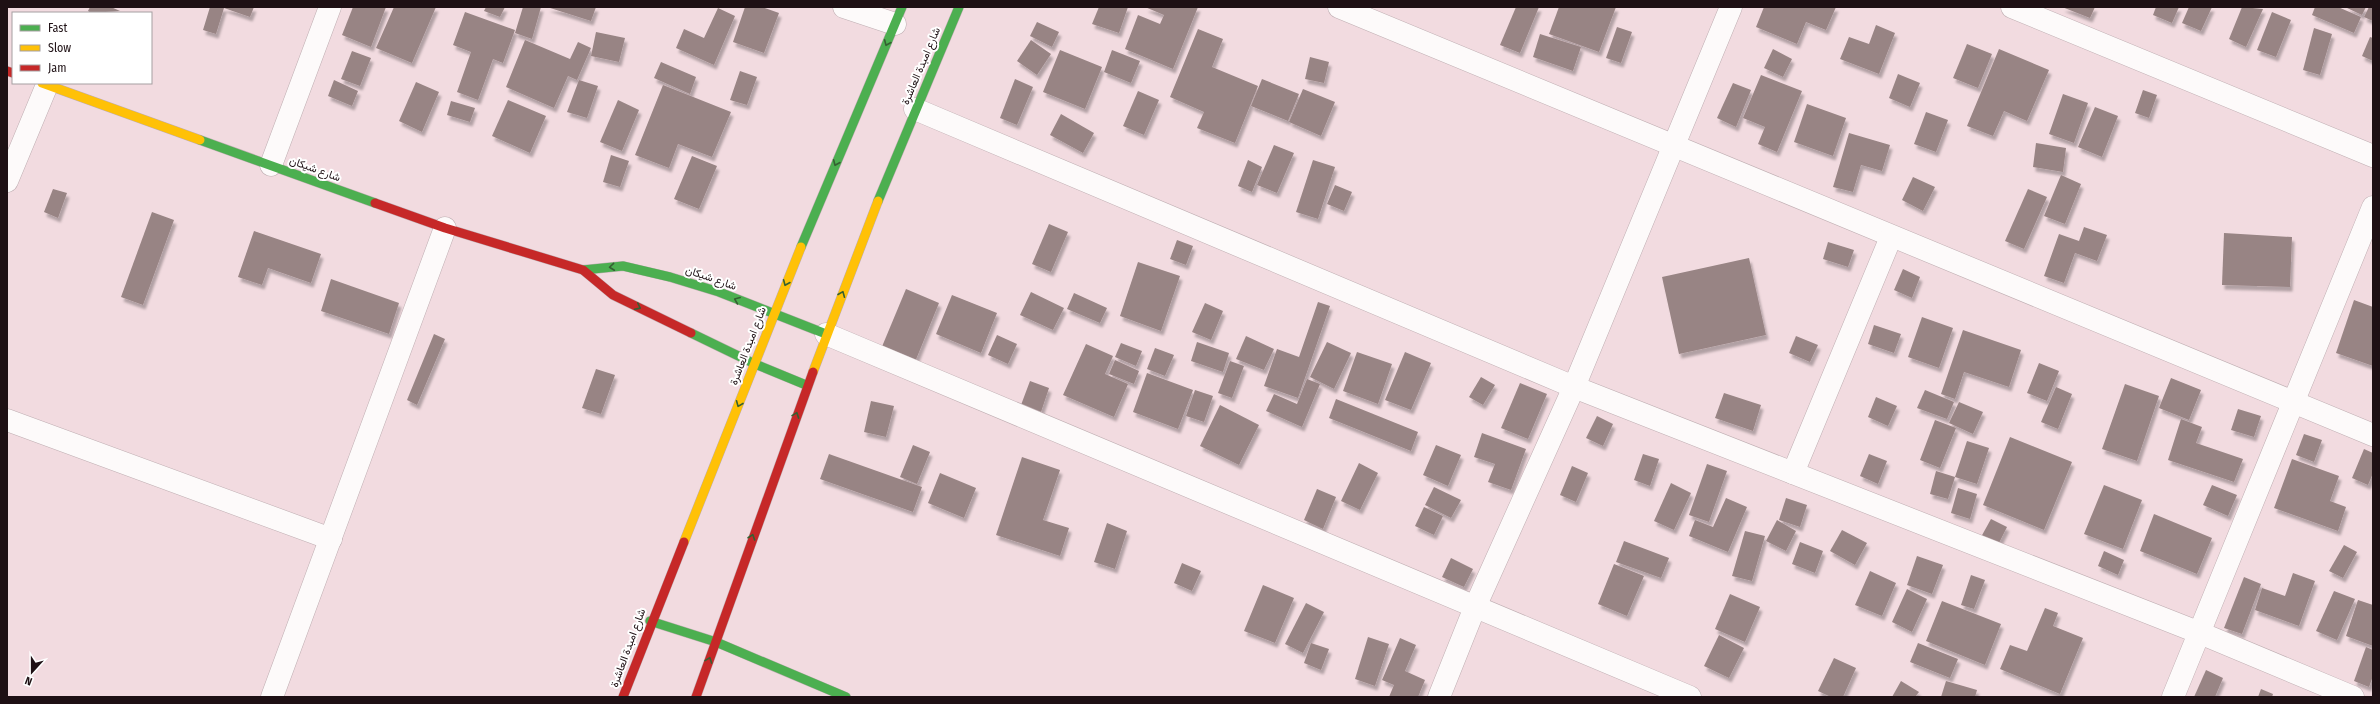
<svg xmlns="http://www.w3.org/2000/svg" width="2380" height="704" font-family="'Fira Sans Condensed',Vazirmatn,sans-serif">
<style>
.building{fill:#988484;filter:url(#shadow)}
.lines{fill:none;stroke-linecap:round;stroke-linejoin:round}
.street-casing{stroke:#bfaeb2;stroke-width:23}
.fast-casing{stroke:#bfaeb2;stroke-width:10}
.slow-casing{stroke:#bfaeb2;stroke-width:10}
.jam-casing{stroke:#bfaeb2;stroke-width:10}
.street{stroke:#fdfafa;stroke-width:22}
.fast{stroke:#4caf50;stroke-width:9}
.slow{stroke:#ffc107;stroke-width:9}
.jam{stroke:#c62828;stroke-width:9}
.oneway{stroke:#356032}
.labels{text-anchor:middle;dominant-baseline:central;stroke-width:4;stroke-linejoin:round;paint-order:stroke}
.street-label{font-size:11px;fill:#1e1014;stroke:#fff}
</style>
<defs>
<filter id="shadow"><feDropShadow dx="2.5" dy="4.5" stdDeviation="1" flood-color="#0004"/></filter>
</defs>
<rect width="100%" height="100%" fill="#f2dbe0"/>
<g class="building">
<path d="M90 7H111L120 11 91 13 88 11Z"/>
<path d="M210 7H254L250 17 224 8 216 34 203 30Z"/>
<path d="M353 7H386L371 47 342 35Z"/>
<path d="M394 7H436L412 63 376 48Z"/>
<path d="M486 7H505L500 17 484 11Z"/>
<path d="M523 7H541L532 39 515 33Z"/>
<path d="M547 7H596L591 21Z"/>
<path d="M745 7H762L779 13 764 53 733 42Z"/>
<path d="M1099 7H1128L1119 33 1092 24Z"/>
<path d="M1145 7H1198L1173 69 1125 49 1138 15 1160 24 1164 15Z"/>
<path d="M1516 7H1539L1520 53 1500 45Z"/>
<path d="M1559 7H1616L1599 52 1549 34Z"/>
<path d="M1764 7H1836L1826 30 1806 22 1797 44 1756 27Z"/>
<path d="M2062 7H2095L2090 18Z"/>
<path d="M2156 7H2179L2172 23 2153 15Z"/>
<path d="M2189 7H2212L2201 31 2182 23Z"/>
<path d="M2242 7 2263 9 2246 47 2229 39Z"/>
<path d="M2315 7H2338L2361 17 2354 33 2312 15Z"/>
<path d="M2345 7H2366L2362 15Z"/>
<path d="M2369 7H2373V21L2364 17Z"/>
<path d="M718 8 735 16 714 65 676 48 684 29 704 38Z"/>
<path d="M465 12 515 30 503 63 493 59 478 100 457 92 471 52 453 45Z"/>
<path d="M2272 12 2291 20 2276 57 2257 50Z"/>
<path d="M1037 22 1059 32 1052 47 1030 36Z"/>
<path d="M1876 25 1895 33 1879 74 1840 59 1849 37 1869 44Z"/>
<path d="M1617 27 1632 32 1621 63 1606 58Z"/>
<path d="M2314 28 2332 34 2320 75 2303 70Z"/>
<path d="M1198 29 1223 39 1212 67 1258 86 1235 143 1197 128 1204 112 1170 97Z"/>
<path d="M596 32 625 38 619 62 591 56Z"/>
<path d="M1540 34 1581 47 1573 71 1533 57Z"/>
<path d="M2370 37 2373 38V61L2362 56Z"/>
<path d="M525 40 570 59 578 42 591 48 577 80 568 76 554 108 506 87Z"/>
<path d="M1031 40 1051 54 1037 75 1017 61Z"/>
<path d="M1967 44 1992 54 1978 88 1953 78Z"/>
<path d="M1773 49 1792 59 1783 77 1764 68Z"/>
<path d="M1999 49 2049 70 2027 121 2004 111 1993 136 1967 126Z"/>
<path d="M1060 50 1102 67 1085 109 1043 92Z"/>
<path d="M1112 50 1140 61 1131 83 1104 72Z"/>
<path d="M352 51 371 58 360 86 341 79Z"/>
<path d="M1310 57 1329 62 1324 83 1305 79Z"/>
<path d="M661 62 696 77 690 94 654 78Z"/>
<path d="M740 71 757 77 747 105 730 100Z"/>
<path d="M1898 74 1920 83 1910 107 1889 98Z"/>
<path d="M1761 75 1802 91 1777 152 1758 144 1765 127 1743 118Z"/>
<path d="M1015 79 1033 87 1017 125 1000 118Z"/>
<path d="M1262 79 1299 94 1288 121 1251 106Z"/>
<path d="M334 80 358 91 352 106 328 96Z"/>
<path d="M579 80 598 86 587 118 567 112Z"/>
<path d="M416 82 439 92 422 132 399 121Z"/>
<path d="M1733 83 1751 90 1736 127 1717 118Z"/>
<path d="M663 85 731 112 712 157 678 144 669 168 635 155Z"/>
<path d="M1303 89 1335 102 1321 136 1289 122Z"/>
<path d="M2143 90 2157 95 2149 118 2135 113Z"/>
<path d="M1138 91 1159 100 1144 135 1123 126Z"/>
<path d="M2063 94 2088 103 2074 143 2049 134Z"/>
<path d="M508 100 546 116 530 153 492 136Z"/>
<path d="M618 100 639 110 622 151 600 142Z"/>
<path d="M451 101 475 108 470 122 447 115Z"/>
<path d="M1807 104 1846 118 1833 156 1794 142Z"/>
<path d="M2095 107 2118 116 2102 157 2078 147Z"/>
<path d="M1926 112 1948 120 1936 152 1914 144Z"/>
<path d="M1061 114 1094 133 1083 153 1050 135Z"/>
<path d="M1849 133 1890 145 1882 171 1861 165 1853 192 1833 187Z"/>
<path d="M2036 143 2066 148 2063 172 2033 167Z"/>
<path d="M1274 145 1294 153 1277 193 1257 185Z"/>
<path d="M611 155 629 161 620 187 603 182Z"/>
<path d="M692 156 717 166 699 209 674 199Z"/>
<path d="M1248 160 1262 167 1252 192 1238 186Z"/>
<path d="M1313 160 1335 167 1318 219 1296 212Z"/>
<path d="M2061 175 2081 184 2065 224 2044 216Z"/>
<path d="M1913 177 1935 187 1923 211 1902 200Z"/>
<path d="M1335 185 1352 192 1344 211 1327 204Z"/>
<path d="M53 189 67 193 58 218 44 212Z"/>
<path d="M2028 189 2047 197 2024 249 2005 241Z"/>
<path d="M152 212 174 220 143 305 121 297Z"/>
<path d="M1049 224 1068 232 1051 272 1032 264Z"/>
<path d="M2084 227 2107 235 2097 261 2075 253 2064 283 2044 276 2059 234 2079 241Z"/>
<path d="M254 231 321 254 311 283 268 268 262 285 238 277Z"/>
<path d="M2224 233 2292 237 2290 287 2222 285Z"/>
<path d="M1177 240 1193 246 1186 265 1170 259Z"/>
<path d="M1828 242 1854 250 1848 267 1823 259Z"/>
<path d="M1749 258 1766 335 1679 354 1662 277Z"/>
<path d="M1138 262 1180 276 1161 331 1120 316Z"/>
<path d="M1903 269 1920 277 1912 298 1894 290Z"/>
<path d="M331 279 399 303 389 334 321 311Z"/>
<path d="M906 289 939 303 915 362 881 349Z"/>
<path d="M1031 292 1064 308 1053 330 1020 315Z"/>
<path d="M1074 293 1107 308 1100 323 1067 309Z"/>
<path d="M952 295 997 313 981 353 936 334Z"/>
<path d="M2354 300 2373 307V366L2336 353Z"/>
<path d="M1318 302 1330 306 1298 398 1264 386 1277 349 1299 357Z"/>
<path d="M1205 303 1223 311 1211 340 1192 332Z"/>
<path d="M1922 317 1953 328 1939 368 1908 357Z"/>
<path d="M1874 325 1901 334 1894 353 1868 344Z"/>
<path d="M1963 330 2021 350 2009 387 1964 372 1955 399 1941 394Z"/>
<path d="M434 334 445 339 417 405 407 400Z"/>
<path d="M997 335 1017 344 1008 364 988 355Z"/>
<path d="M1246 336 1274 349 1264 370 1236 359Z"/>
<path d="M1796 336 1818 345 1810 362 1789 353Z"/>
<path d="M1197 342 1229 353 1223 372 1191 361Z"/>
<path d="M1327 342 1351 353 1334 389 1310 377Z"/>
<path d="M1121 343 1142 351 1136 366 1115 357Z"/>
<path d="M1086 344 1113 356 1105 374 1128 384 1114 417 1063 395Z"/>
<path d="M1155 348 1174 355 1165 376 1147 369Z"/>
<path d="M1357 352 1392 364 1378 404 1343 391Z"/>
<path d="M1405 352 1431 363 1411 410 1385 400Z"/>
<path d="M1115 360 1139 371 1134 384 1109 374Z"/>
<path d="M1230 361 1244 366 1232 398 1218 393Z"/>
<path d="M2039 363 2059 371 2047 401 2027 393Z"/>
<path d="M596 369 615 375 601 414 582 408Z"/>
<path d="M1147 373 1193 390 1178 429 1133 412Z"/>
<path d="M1481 377 1495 385 1483 405 1469 397Z"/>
<path d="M2171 378 2201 390 2189 420 2159 408Z"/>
<path d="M1307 379 1320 384 1302 427 1266 411 1274 394 1297 404Z"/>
<path d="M1030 381 1049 388 1041 412 1021 405Z"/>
<path d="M1520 383 1547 394 1528 439 1501 428Z"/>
<path d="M2125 384 2159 396 2137 461 2102 449Z"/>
<path d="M2056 387 2072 394 2058 429 2041 422Z"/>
<path d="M1195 390 1213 396 1204 422 1186 416Z"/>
<path d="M1925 390 1954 402 1947 419 1917 408Z"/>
<path d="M1724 393 1761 405 1753 431 1715 418Z"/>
<path d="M1876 397 1897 406 1888 426 1868 417Z"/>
<path d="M1336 399 1418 432 1411 451 1329 418Z"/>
<path d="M871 401 894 406 886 437 864 432Z"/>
<path d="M1959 402 1983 412 1973 434 1949 423Z"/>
<path d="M1220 405 1259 425 1239 465 1200 446Z"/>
<path d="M2238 409 2261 416 2254 437 2231 430Z"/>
<path d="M1597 416 1613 424 1603 446 1586 438Z"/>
<path d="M2181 419 2202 427 2196 443 2243 459 2234 482 2168 460Z"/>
<path d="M1935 420 1956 428 1940 468 1920 460Z"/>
<path d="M1482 433 1526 449 1511 490 1488 482 1495 464 1474 457Z"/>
<path d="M2304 434 2322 440 2314 462 2296 455Z"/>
<path d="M2010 437 2072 462 2044 530 1983 505Z"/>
<path d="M1967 441 1989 448 1977 484 1955 477Z"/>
<path d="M913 445 930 452 917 484 900 477Z"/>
<path d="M1436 445 1461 455 1448 486 1423 475Z"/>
<path d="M2364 449 2373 453V473L2368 485 2352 478Z"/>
<path d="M829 454 922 487 913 512 820 479Z"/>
<path d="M1643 454 1659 459 1650 486 1634 480Z"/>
<path d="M1869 454 1887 461 1878 484 1860 476Z"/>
<path d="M1022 457 1060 470 1043 520 1069 528 1060 556 996 535Z"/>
<path d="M2292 459 2339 476 2330 501 2346 507 2338 531 2274 508Z"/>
<path d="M1359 463 1378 473 1360 510 1341 501Z"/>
<path d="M1707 464 1727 471 1709 522 1689 515Z"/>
<path d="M1572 466 1588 473 1576 502 1560 495Z"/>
<path d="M1936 471 1955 477 1948 499 1930 494Z"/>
<path d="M940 473 976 488 964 518 928 503Z"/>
<path d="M1671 483 1691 493 1674 530 1654 521Z"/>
<path d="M2104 485 2142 500 2123 549 2084 534Z"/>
<path d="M2212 485 2237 495 2228 516 2203 505Z"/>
<path d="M1434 487 1461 500 1451 518 1425 505Z"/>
<path d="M1958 488 1977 494 1970 519 1951 513Z"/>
<path d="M1317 489 1336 497 1323 529 1304 520Z"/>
<path d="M1726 498 1747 507 1728 552 1689 536 1695 520 1713 527Z"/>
<path d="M1786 498 1807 505 1800 527 1779 520Z"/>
<path d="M1424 507 1443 516 1434 535 1415 526Z"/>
<path d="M2154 514 2212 538 2197 574 2140 551Z"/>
<path d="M1991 519 2007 527 1998 545 1981 537Z"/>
<path d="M1777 520 1796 531 1786 551 1766 541Z"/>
<path d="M1107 523 1127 531 1115 569 1094 562Z"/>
<path d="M1842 530 1867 543 1855 565 1830 551Z"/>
<path d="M1745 531 1765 536 1752 581 1732 576Z"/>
<path d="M1624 541 1669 558 1661 578 1616 562Z"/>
<path d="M1800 542 1823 551 1815 573 1792 564Z"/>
<path d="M2344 545 2357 552 2343 578 2329 571Z"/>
<path d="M2104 551 2124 560 2118 575 2098 566Z"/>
<path d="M1917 556 1943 565 1932 594 1907 585Z"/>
<path d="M1451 558 1473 569 1464 587 1442 577Z"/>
<path d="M1182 563 1201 571 1192 591 1174 583Z"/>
<path d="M1614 564 1644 576 1627 616 1598 604Z"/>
<path d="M1870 571 1896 583 1882 616 1855 605Z"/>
<path d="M2293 573 2315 581 2299 626 2255 610 2262 588 2285 596Z"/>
<path d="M1971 575 1985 580 1974 609 1961 605Z"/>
<path d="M2244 577 2261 584 2242 634 2224 628Z"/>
<path d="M1263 585 1294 598 1275 643 1244 631Z"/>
<path d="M1907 589 1927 599 1912 632 1892 622Z"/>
<path d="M2334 591 2355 599 2337 640 2316 631Z"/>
<path d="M1730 594 1760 607 1745 642 1715 629Z"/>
<path d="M2358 600 2373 605V646L2346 636Z"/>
<path d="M1942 601 2001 624 1985 665 1926 641Z"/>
<path d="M1306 603 1324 612 1303 653 1285 644Z"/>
<path d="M2045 608 2058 613 2053 626 2083 638 2060 694 2000 669 2010 645 2027 651Z"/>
<path d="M1719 635 1744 648 1729 678 1704 666Z"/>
<path d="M1368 637 1389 644 1375 686 1355 679Z"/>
<path d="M1400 638 1416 645 1405 671 1425 680 1418 697H1389L1394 685 1382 680Z"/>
<path d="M1311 643 1329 649 1321 670 1304 663Z"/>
<path d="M1918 643 1958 659 1950 678 1910 662Z"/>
<path d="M2366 647 2373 650V676L2369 687 2354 681Z"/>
<path d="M1834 658 1856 668 1843 697H1831L1818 691Z"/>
<path d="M2206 670 2223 678 2215 697H2194Z"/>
<path d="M1901 681 1919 692 1915 697H1892Z"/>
<path d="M1946 681 1977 690 1975 697H1941Z"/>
<path d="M2261 689 2273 694 2272 697H2258Z"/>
</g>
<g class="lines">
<defs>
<g id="street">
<path d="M844 7 895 24"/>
<path d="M1339 7 2373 435"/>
<path d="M2012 7 2373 156"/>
<path d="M915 109 1574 387 2200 633 2353 697"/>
<path d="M271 165 330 7"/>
<path d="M7 181 47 85"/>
<path d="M826 334 1690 697"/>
<path d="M7 420 331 539"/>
<path d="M1793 473 1891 237"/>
<path d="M272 697 445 228"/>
<path d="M1439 697 1475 607 1574 387 1731 7"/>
<path d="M2173 697 2373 207"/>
</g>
<g id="fast">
<path d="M200 140 375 203"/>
<path d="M878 201 959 7"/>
<path d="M801 247 902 7"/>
<path d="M583 270 623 266 670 277 719 292 826 334"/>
<path d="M691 333 755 364 806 385"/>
<path d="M650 621 716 642 846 697"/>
</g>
<g id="slow">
<path d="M42 83 200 140"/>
<path d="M813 372 878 201"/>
<path d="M684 542 801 247"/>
</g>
<g id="jam">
<path d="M7 71 13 73"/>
<path d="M375 203 445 228 583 270 613 295 691 333"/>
<path d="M623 697 684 542"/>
<path d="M696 697 813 372"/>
</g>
</defs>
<use href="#street" class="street-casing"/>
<use href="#fast" class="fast-casing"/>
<use href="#slow" class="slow-casing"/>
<use href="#jam" class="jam-casing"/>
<use href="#street" class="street"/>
<use href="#fast" class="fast"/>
<use href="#slow" class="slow"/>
<use href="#jam" class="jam"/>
</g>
<defs><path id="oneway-chevron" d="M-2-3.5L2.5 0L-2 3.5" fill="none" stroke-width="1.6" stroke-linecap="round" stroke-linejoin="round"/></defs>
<g class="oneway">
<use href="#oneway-chevron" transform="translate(887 43) rotate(113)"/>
<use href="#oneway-chevron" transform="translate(836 163) rotate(113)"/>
<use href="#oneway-chevron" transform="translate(612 267) rotate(174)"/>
<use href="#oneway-chevron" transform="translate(786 283) rotate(113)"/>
<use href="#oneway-chevron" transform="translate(842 294) rotate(-68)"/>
<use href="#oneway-chevron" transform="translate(737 300) rotate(-158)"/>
<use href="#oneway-chevron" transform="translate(638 307) rotate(26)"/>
<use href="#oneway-chevron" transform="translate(739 404) rotate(112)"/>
<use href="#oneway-chevron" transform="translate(796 415) rotate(-70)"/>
<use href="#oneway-chevron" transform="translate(752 537) rotate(-71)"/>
<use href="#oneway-chevron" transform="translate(709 660) rotate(-70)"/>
</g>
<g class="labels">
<g class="street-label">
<text transform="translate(921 66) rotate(-67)">شارع امبدة العاشرة</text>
<text transform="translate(315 169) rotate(20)">شارع شيكان</text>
<text transform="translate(711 278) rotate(19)">شارع شيكان</text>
<text transform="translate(748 346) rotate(-69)">شارع امبدة العاشرة</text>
<text transform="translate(628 648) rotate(-70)">شارع امبدة العاشرة</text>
</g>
</g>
<rect width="2380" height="704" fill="none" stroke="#1e1014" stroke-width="16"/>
<rect x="12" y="12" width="140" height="72" fill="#ffffff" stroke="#a59fa1"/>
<rect x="20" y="25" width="20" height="6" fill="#4caf50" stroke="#a59fa1"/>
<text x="48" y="32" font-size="12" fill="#1e1014">Fast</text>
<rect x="20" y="45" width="20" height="6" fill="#ffc107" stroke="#a59fa1"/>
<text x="48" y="52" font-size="12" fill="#1e1014">Slow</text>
<rect x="20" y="65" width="20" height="6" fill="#c62828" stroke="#a59fa1"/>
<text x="48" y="72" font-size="12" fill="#1e1014">Jam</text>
<g transform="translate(32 672) rotate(201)" stroke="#ffffff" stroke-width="3" paint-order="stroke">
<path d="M0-3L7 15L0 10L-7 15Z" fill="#1e1014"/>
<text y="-6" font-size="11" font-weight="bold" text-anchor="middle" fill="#1e1014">N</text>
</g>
</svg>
